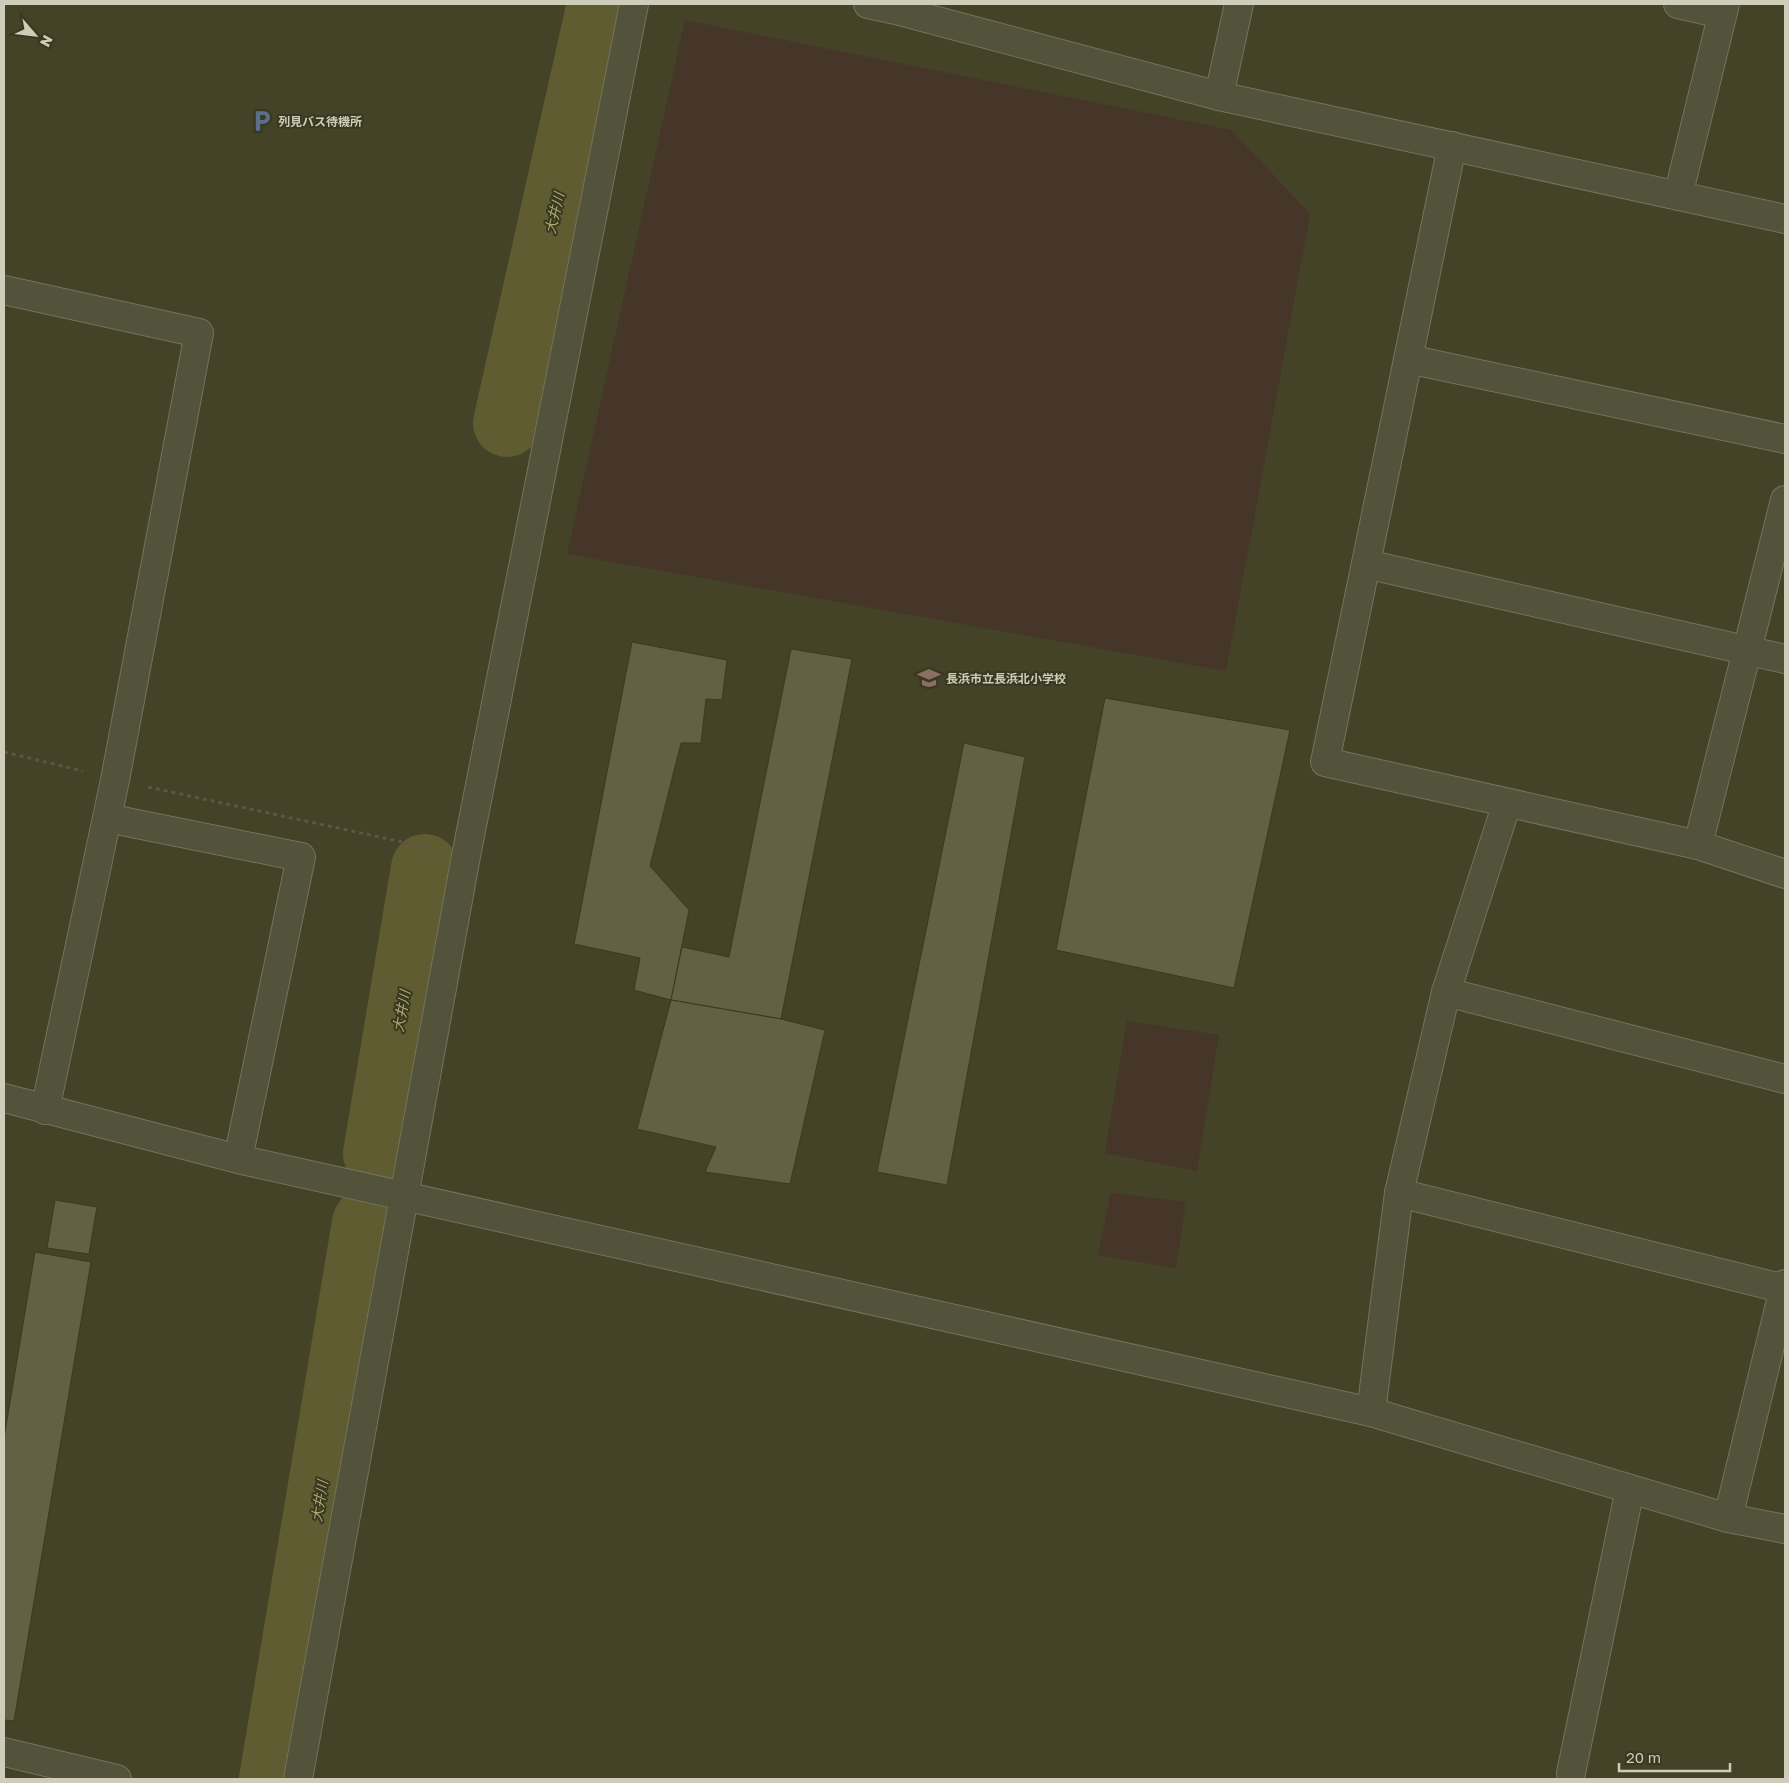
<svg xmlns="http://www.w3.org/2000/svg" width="1789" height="1783" font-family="'Golos Text','Noto Sans JP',sans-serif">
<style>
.green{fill:#453629}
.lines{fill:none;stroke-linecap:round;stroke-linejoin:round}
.river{stroke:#5e5c30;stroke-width:68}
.building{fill:#636143;stroke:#3b3a22}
.minor-casing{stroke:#74735d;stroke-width:30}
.path{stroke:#615347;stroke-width:3;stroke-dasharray:4 4;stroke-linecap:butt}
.minor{stroke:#53523b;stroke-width:28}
.labels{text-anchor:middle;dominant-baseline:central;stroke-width:4;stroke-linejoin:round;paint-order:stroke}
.poi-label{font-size:12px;font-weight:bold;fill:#cdcdb9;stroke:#393820;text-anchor:start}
.water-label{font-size:14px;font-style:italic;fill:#aca971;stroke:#393820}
</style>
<rect width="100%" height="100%" fill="#444227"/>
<g class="green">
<path d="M685 20 1231 130 1310 214 1226 671 567 554Z"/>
<path d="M1127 1021 1219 1035 1197 1171 1105 1153Z"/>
<path d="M1111 1193 1186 1202 1176 1268 1098 1255Z"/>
</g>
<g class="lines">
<g class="river">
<path d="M507 423 601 4"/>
<path d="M377 1154 425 868"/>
<path d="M273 1779 366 1223"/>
</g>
</g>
<g class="building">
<path d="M632 642 727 660 722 700 706 699 701 743H681L650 866 689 910 671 1000 634 990 640 958 574 944Z"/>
<path d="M791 649 852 659 781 1019 671 1000 682 947 729 957Z"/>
<path d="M1105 698 1290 730 1234 988 1056 950Z"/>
<path d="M964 743 1025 757 947 1185 877 1172Z"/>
<path d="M671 1000 781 1019 825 1030 790 1184 705 1172 716 1147 637 1129Z"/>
<path d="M55 1200 97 1207 89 1254 47 1248Z"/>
<path d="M35 1252 91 1262 14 1721 4 1720V1438Z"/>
</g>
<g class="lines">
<defs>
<g id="minor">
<path d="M868 4 896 10 1219 96 1785 219"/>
<path d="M1678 4 1722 14"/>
<path d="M1219 96 1239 4"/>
<path d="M1452 146 1325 762 1698 845 1785 874"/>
<path d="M1678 196 1725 4"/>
<path d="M4 290 199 333 115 780 45 1110"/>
<path d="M1408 359 1785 439"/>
<path d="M1366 564 1785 659"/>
<path d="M107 818 301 857 238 1159"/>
<path d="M1698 845 1785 500"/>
<path d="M1446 992 1785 1079"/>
<path d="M4 1098 238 1159 1371 1412 1728 1518 1785 1529"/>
<path d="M1399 1193 1785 1289"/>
<path d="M1371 1412 1399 1193 1446 992 1507 803"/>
<path d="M1728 1518 1785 1284"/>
<path d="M4 1752 117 1779"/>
<path d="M1571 1773 1630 1489"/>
<path d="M298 1779 466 856 634 4"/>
</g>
</defs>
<use href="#minor" class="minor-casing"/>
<g class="path">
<path d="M4 752 83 771"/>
<path d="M148 787 435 849"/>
</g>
<use href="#minor" class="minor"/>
</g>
<defs>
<symbol id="parking-bare" viewBox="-9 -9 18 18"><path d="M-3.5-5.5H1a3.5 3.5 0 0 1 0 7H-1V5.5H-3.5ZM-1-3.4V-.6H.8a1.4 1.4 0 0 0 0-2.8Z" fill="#5c6f8a" stroke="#393820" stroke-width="2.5" paint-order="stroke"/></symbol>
<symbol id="school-bare" viewBox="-9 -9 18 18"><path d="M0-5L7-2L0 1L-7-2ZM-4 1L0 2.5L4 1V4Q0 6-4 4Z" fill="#8d6e63" stroke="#393820" stroke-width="2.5" paint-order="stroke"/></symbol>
</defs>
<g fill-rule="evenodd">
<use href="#parking-bare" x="246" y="105" width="32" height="32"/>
<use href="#school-bare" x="913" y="662" width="32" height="32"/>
</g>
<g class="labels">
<g class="poi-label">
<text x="278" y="121">列見バス待機所</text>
<text x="946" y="678">長浜市立長浜北小学校</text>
</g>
<g class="water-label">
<text transform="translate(554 213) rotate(-77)">大井川</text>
<text transform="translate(401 1011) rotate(-80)">大井川</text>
<text transform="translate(319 1501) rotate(-81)">大井川</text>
</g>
</g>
<rect width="1789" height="1783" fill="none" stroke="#cdcdb9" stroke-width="10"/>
<g transform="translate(35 35) rotate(118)" stroke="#393820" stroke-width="4" paint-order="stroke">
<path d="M0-4L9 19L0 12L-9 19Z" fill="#cdcdb9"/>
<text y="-8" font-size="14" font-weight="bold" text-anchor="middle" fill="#cdcdb9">N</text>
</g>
<path d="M1619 1763v8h111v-8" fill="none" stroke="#cdcdb9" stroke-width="2.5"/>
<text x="1626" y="1763" font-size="15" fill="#cdcdb9" stroke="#393820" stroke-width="4" paint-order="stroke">20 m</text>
</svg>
